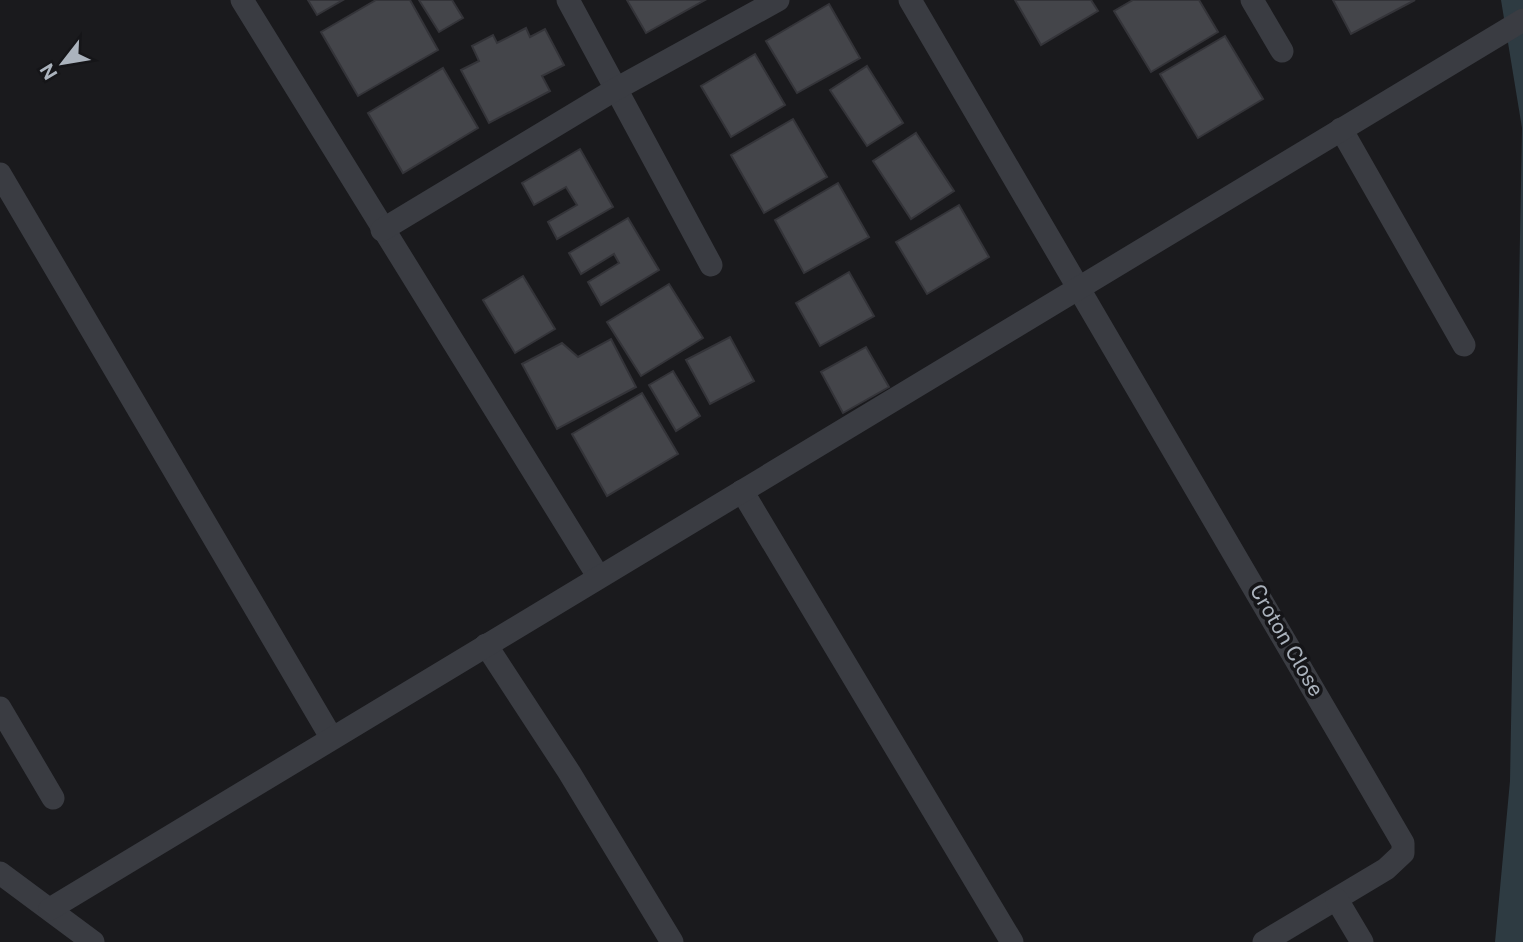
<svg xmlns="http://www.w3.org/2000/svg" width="1523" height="942" font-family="'Public Sans',sans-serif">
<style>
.water{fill:#2e3b42}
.building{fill:#44454a;stroke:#343439;stroke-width:2}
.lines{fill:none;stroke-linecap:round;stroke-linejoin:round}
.street{stroke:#3a3c42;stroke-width:23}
.labels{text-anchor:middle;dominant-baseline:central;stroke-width:7;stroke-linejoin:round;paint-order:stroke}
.street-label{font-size:21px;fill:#abb3bd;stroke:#151518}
</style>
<rect width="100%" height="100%" fill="#1a1a1d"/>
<path class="water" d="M1501 0H1523V942H1495L1510 781 1522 128Z"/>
<g class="building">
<path d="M308 0H343L317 15Z"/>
<path d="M376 0H410L438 50 358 96 321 32Z"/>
<path d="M419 0H452L463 18 439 32Z"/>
<path d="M627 0H705L646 33Z"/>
<path d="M1015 0H1091L1098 11 1041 45Z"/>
<path d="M1133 0H1199L1218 32 1151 72 1114 11Z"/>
<path d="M1333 0H1415L1351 34Z"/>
<path d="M829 4 860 58 797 93 766 41Z"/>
<path d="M526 28 530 37 545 29 564 65 542 76 550 91 489 123 461 70 479 61 472 46 493 35 497 43Z"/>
<path d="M1225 36 1263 99 1198 138 1160 74Z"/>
<path d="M755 54 785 105 731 137 701 86Z"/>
<path d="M867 66 903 123 867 146 830 90Z"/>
<path d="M443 68 478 128 403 173 368 113Z"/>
<path d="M793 119 827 177 764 213 731 155Z"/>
<path d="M916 133 954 191 911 219 873 161Z"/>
<path d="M580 149 613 207 557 239 548 222 577 205 566 187 534 205 522 183Z"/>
<path d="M838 183 869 237 804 273 775 220Z"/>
<path d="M959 205 989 257 927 294 896 242Z"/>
<path d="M628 218 659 270 601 305 588 282 619 263 614 254 581 274 569 253Z"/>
<path d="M849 272 874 316 820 346 796 303Z"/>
<path d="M523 276 555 329 515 353 483 300Z"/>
<path d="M669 284 703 338 641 376 607 322Z"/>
<path d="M730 337 754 381 710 404 686 360Z"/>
<path d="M611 339 636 387 557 429 522 364 562 343 578 357Z"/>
<path d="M866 347 889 387 843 413 821 372Z"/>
<path d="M673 371 700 416 676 431 649 385Z"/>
<path d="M642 393 678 454 607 496 572 434Z"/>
</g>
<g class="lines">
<g class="street">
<path d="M242 0 598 576"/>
<path d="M568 0 711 265"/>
<path d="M910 0 1403 843V853L1386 869 1264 942"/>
<path d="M1252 0 1282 51"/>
<path d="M1341 129 1464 345"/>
<path d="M0 174 331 737"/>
<path d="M382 230 616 89 778 0"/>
<path d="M742 491 1012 942"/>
<path d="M486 645 569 772 672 942"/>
<path d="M0 708 53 798"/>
<path d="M0 873 93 942"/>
<path d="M1337 900 1362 942"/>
<path d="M50 909 1523 20"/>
</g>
</g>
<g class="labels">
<g class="street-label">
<text transform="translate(1287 640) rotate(60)">Croton Close</text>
</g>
</g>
<g transform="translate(63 63) rotate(239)" stroke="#151518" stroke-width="5" paint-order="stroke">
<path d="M0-5L12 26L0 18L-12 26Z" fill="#abb3bd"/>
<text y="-10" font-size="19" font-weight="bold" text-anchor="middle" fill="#abb3bd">N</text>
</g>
</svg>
